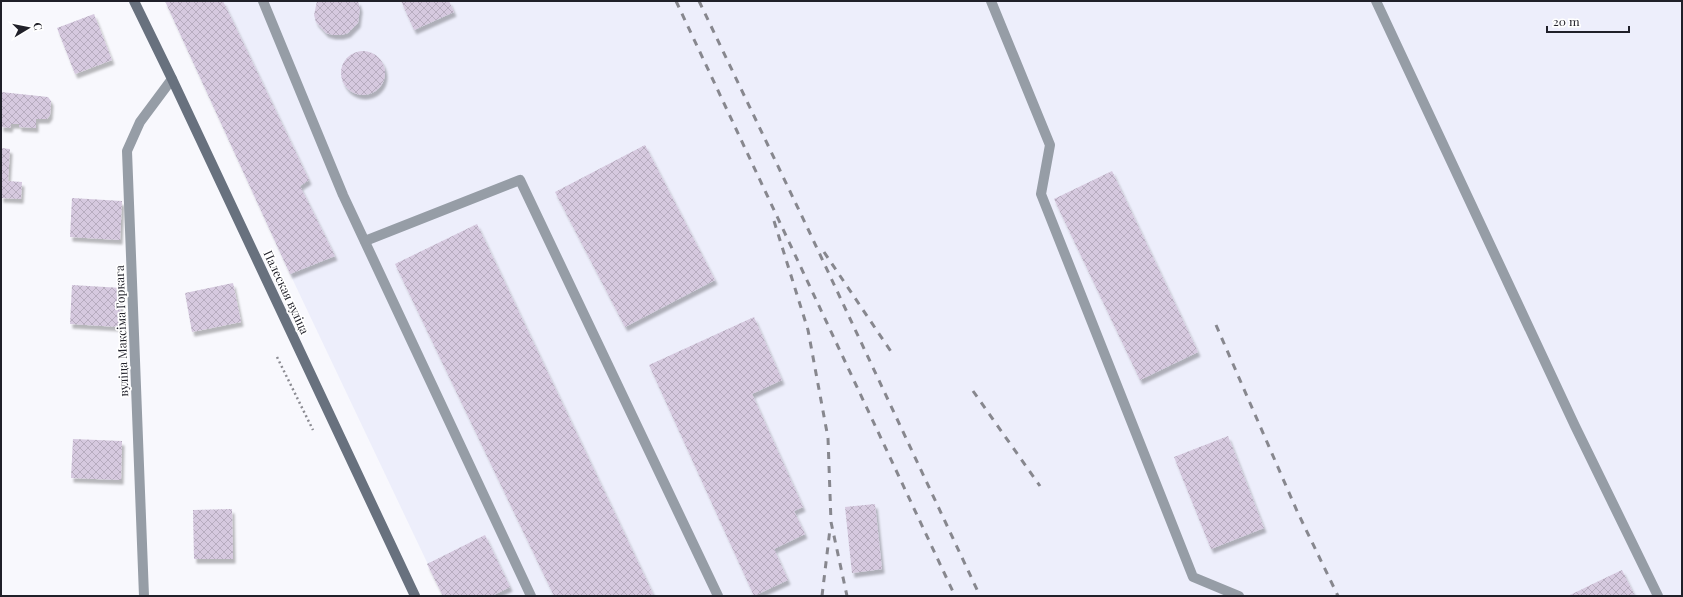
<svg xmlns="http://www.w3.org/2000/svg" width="1683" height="597" font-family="'Playfair Display',serif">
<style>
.built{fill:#edeefb}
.building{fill:url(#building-cross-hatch);filter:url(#shadow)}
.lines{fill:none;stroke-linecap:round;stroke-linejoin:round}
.path{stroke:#8b8b92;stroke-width:2.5;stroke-dasharray:2 3;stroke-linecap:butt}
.service{stroke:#969da6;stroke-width:10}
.tertiary{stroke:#969da6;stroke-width:10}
.secondary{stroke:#68717e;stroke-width:10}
.rail{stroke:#87878e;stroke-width:3;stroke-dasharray:7 7;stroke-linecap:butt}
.labels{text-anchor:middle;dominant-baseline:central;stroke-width:3.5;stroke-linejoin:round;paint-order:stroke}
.street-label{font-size:12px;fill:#202029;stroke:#fff}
</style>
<defs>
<pattern id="building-cross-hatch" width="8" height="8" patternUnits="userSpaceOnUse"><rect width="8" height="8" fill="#d6c9df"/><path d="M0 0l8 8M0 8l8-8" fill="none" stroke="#b7acbf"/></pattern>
<filter id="shadow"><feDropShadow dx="2.5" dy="4.5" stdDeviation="1" flood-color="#0004"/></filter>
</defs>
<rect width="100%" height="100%" fill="#f8f8fd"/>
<path class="built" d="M165 1H1682V596H443L290 274Z"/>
<g class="building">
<path d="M165 1H223L309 180 300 186 335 256 290 274Z"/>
<path d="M317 1H358L360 8 358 23 348 33 341 35H333L326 33 316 22 314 15Z"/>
<path d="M401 1H449L454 12 414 30Z"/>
<path d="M94 14 112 60 75 74 57 28Z"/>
<circle cx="363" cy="73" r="22"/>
<path d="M1 92 48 97 51 101 50 115 47 119H36V128L19 127V124H11L10 128 1 127Z"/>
<path d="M645 145 715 280 625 327 555 192Z"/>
<path d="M1 148 10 149 8 181 22 182 21 199 1 198Z"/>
<path d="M1112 171 1198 352 1140 380 1054 199Z"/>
<path d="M72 198 122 201 120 240 70 237Z"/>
<path d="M477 224 654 596H554L395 264Z"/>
<path d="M233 283 241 322 192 332 185 293Z"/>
<path d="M72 285 122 288 120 327 70 324Z"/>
<path d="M754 317 782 380 752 394 803 507 794 511 805 534 774 549 788 580 754 596 649 365Z"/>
<path d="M1228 436 1264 528 1211 549 1174 457Z"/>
<path d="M73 439 122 441 121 480 71 478Z"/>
<path d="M875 504 882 569 852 573 845 507Z"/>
<path d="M232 509 233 559H194L193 510Z"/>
<path d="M485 535 510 587 492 596H443L427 564Z"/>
<path d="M1622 570 1635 596H1568L1603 579Z"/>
</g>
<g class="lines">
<path class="path" d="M277 357 313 430"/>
<g class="service">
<path d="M263 1 343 195 531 596"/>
<path d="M991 1 1050 145 1041 194 1193 577 1239 596"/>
<path d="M1376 1 1575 426 1658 596"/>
<path d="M365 241 520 180 718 596"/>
</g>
<path class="tertiary" d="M144 596 127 151 140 122 172 79"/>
<path class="secondary" d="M134 1 172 79 415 596"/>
<g class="rail">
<path d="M676 1 955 596"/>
<path d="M699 1 808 229 980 596"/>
<path d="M774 221 808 330 828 438 831 522 847 596"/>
<path d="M824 252 894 356"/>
<path d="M1216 325 1297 511 1338 596"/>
<path d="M973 391 1040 486"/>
<path d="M822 596 830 529"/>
</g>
</g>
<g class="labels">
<g class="street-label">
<text transform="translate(287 292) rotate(65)">Палеская вуліца</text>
<text transform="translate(121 331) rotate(-92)">вуліца Максіма Горкага</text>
</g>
</g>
<rect width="1683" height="597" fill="none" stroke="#202029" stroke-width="4"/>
<g transform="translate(28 28) rotate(80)" stroke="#ffffff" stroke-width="3" paint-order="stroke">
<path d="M0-3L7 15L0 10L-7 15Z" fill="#202029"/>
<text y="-6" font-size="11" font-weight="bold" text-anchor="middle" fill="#202029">С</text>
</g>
<path d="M1547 26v6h82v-6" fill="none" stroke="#202029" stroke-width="2"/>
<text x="1553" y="26" font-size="12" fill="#202029" stroke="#ffffff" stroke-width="3" paint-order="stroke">20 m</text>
</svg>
